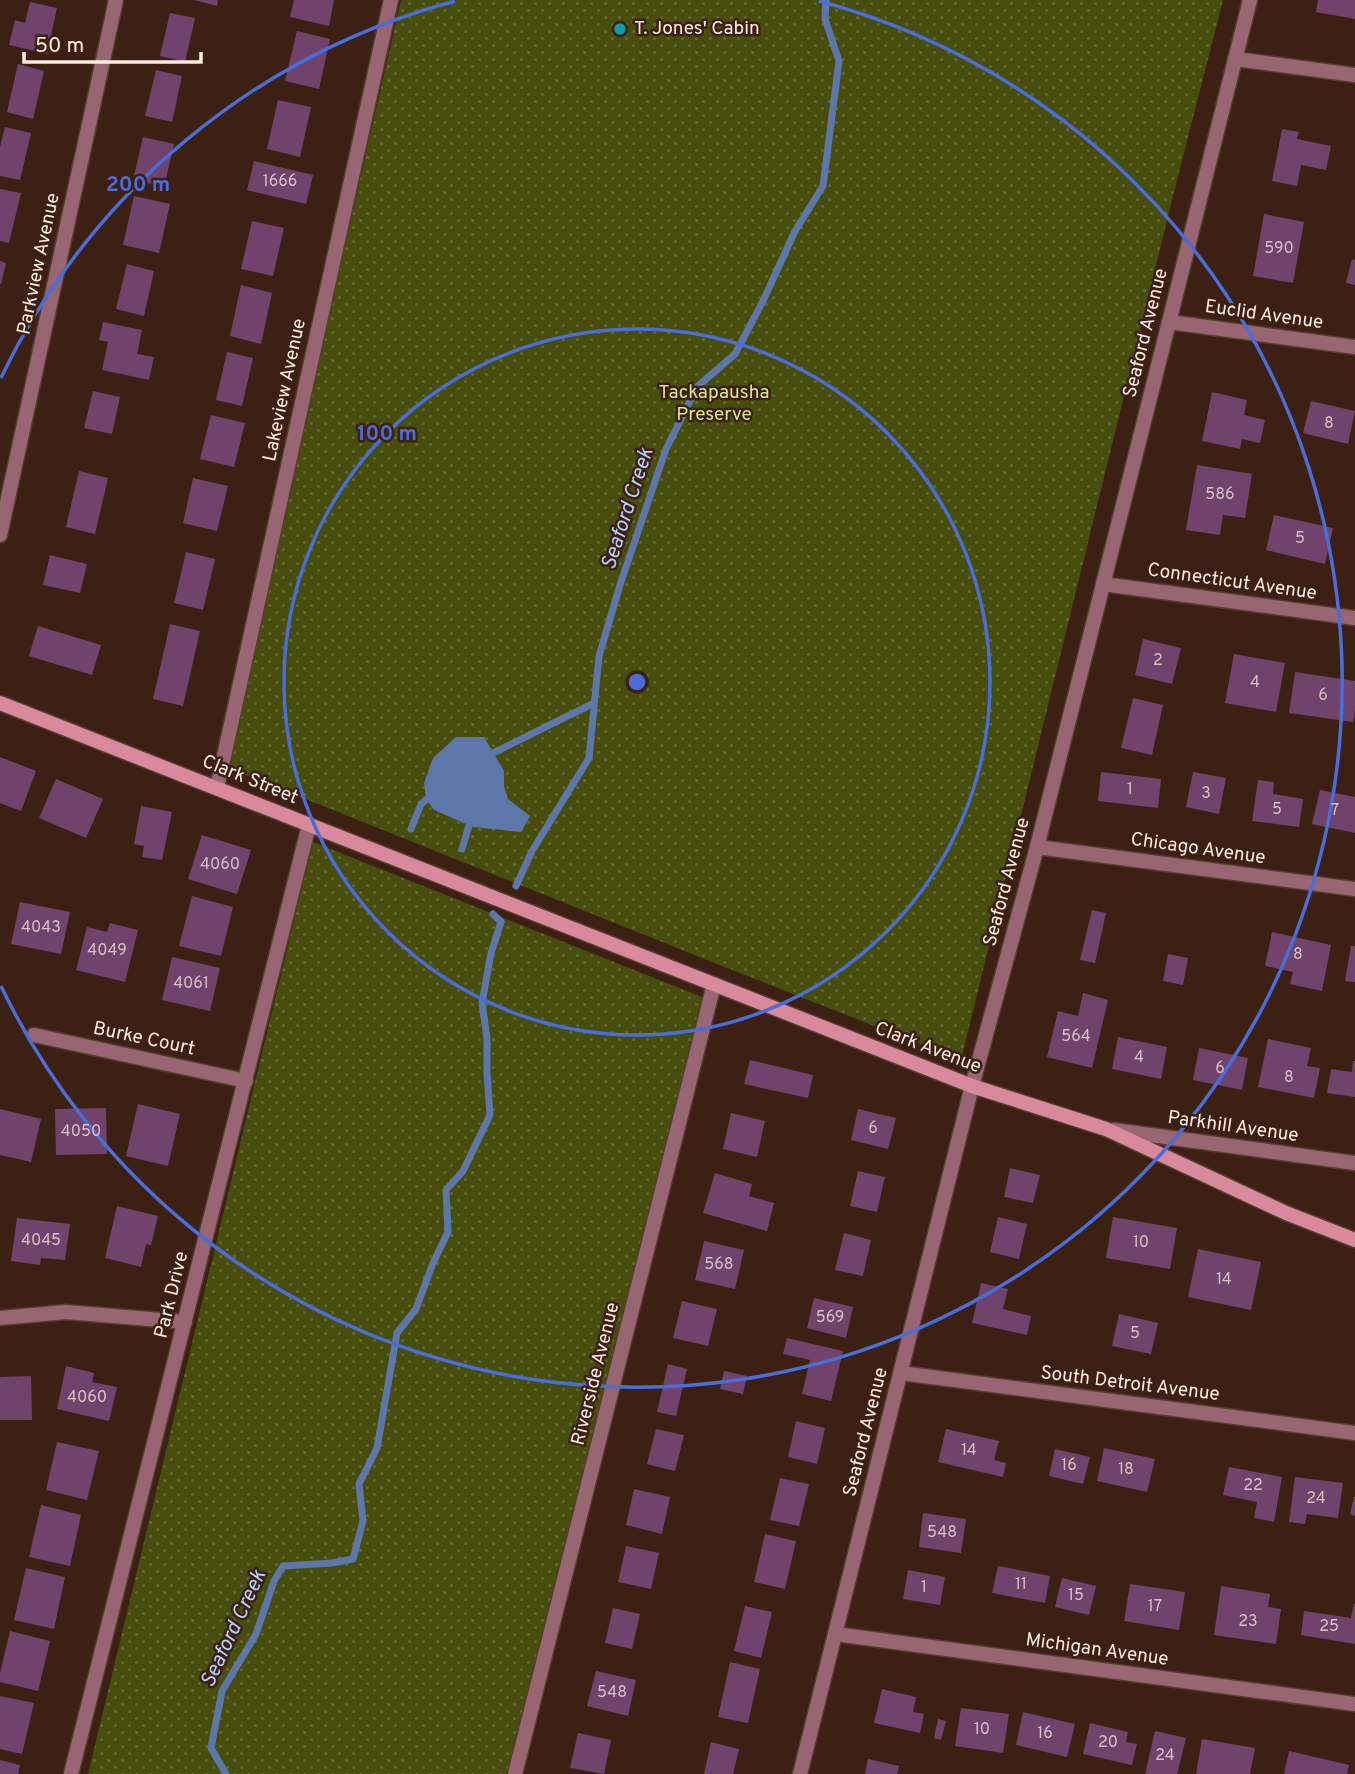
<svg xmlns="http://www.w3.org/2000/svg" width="1355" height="1774" font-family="Overpass,sans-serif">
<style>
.park{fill:url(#park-dots)}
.water{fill:#5e77ab}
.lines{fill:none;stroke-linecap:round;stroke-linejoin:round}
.stream{stroke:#5e77ab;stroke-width:7}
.building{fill:#70436c}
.street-casing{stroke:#573c30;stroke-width:17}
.secondary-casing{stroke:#573c30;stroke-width:17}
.street{stroke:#986672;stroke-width:14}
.secondary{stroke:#d8899c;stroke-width:14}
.ring{fill:none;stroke:#4a6dda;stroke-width:3.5}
.culture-dot{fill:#0f9aa8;stroke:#3c2013;stroke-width:2.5}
.labels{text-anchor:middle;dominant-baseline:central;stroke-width:5;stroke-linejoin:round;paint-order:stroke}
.number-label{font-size:16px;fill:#dac1c4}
.poi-label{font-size:19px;fill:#feebe2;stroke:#3c2013;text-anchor:start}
.street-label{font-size:19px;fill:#feebe2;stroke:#3c2013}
.park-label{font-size:19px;fill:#dce88c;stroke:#3c2013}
.water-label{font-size:21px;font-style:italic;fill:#b8cffd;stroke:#3c2013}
.centre{fill:#4a6dda;stroke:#3c2013;stroke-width:3.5}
.ring-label{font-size:21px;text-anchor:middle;font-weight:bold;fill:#4a6dda;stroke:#3c2013;stroke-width:5;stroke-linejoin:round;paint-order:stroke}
</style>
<defs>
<pattern id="park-dots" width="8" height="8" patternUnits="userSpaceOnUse" patternTransform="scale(1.75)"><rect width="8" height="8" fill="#474d0d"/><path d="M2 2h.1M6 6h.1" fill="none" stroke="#636730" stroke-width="1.8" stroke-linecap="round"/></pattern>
</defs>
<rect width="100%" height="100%" fill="#3c2013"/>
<g class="park">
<path d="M401 0H1223L1173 196 961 1060 717 964 226 767Z"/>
<path d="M313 842 707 999 511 1774H88Z"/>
</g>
<path class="water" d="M456 737H484L504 771V786L508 799 530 816 521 832 473 827 434 810 426 799 424 783 433 758Z"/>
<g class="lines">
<g class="stream">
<path d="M485 757 594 703"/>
<path d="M411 829 421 804 433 794"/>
<path d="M462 849 470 822V818"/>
<path d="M516 886 532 851 589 758 599 656 620 585 666 449 697 387 735 354 763 301 795 231 823 186 839 61 825 19 826 0"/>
<path d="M493 914 501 922"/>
<path d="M226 1774 211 1748 222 1691 256 1634 274 1581 283 1566 332 1563 353 1559 363 1521 359 1484 377 1448 397 1333 416 1309 433 1263 448 1232 446 1190 463 1171 490 1115 487 1073V1039L482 1003 491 953 501 922"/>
</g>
</g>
<g class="building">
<path d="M194 0H218L217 6Z"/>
<path d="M294 0H334L329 26 290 17Z"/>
<path d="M1318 0H1355V19L1316 12Z"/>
<path d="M30 2 57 8 47 54 9 45 15 20 25 23Z"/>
<path d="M170 13 195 18 185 62 160 56Z"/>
<path d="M297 31 330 39 319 89 285 81Z"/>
<path d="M18 64 44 71 33 119 7 112Z"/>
<path d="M156 70 182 76 172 122 145 116Z"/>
<path d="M278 100 311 107 300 157 267 149Z"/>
<path d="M5 127 31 133 20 180 0 176V147Z"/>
<path d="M1282 129 1299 132 1297 139 1331 146 1326 170 1301 165 1297 186 1272 181Z"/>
<path d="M143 137 174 144 164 187 133 180Z"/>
<path d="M254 161 313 175 306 204 247 190Z"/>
<path d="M0 189 21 193 9 243 0 241Z"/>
<path d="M134 196 170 204 159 253 123 245Z"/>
<path d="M1264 214 1304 222 1293 283 1253 276Z"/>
<path d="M252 221 284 228 273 276 241 269Z"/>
<path d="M1352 259 1355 260V285L1346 283Z"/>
<path d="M0 261 6 263 1 284H0Z"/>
<path d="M127 264 154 271 144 316 116 309Z"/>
<path d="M241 285 272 293 261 344 230 336Z"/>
<path d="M103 322 142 330 137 354 154 357 149 380 102 370 108 342 99 340Z"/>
<path d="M227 352 253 358 242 406 216 400Z"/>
<path d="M93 391 120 397 112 434 84 428Z"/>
<path d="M1212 392 1247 400 1244 415 1265 420 1260 443 1242 439 1240 449 1202 441Z"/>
<path d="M1311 401 1355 411 1348 444 1303 433Z"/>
<path d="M211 415 245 423 234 467 200 459Z"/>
<path d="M1197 465 1252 474 1245 518 1223 515 1220 535 1186 530Z"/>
<path d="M79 471 108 478 95 534 66 527Z"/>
<path d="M193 478 228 486 217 531 183 523Z"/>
<path d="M1274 515 1333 528 1325 564 1266 550Z"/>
<path d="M186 552 215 559 203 610 174 603Z"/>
<path d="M50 555 87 564 80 593 43 585Z"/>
<path d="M170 624 200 631 183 706 153 699Z"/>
<path d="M38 626 101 645 92 675 29 656Z"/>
<path d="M1143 639 1181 648 1172 684 1135 675Z"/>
<path d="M1234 654 1285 663 1276 712 1225 703Z"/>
<path d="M1295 672 1355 681V710L1353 722 1289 713Z"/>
<path d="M1133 698 1163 705 1152 755 1121 748Z"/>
<path d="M0 757 36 771 21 811 0 803Z"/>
<path d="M1101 772 1161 779 1158 808 1098 801Z"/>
<path d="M1193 772 1226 778 1219 814 1186 807Z"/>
<path d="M56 779 103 799 86 838 39 818Z"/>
<path d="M1258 780 1274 782 1273 794 1303 799 1299 827 1252 821Z"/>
<path d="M1320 790 1355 797V833L1312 824Z"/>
<path d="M141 806 172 812 162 860 142 857 144 846 134 844Z"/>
<path d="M202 835 251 850 237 894 188 879Z"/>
<path d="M192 896 233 907 221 956 179 946Z"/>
<path d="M20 902 70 912 61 954 11 944Z"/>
<path d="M1092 910 1106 913 1095 963 1080 960Z"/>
<path d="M110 923 138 930 125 982 76 970 87 927 107 932Z"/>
<path d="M1272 932 1331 945 1322 991 1290 984 1293 972 1265 966Z"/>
<path d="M1351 946H1355V982L1345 981Z"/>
<path d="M1168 954 1188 958 1183 985 1163 981Z"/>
<path d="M172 957 220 968 210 1011 162 1000Z"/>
<path d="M1083 993 1108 1000 1092 1068 1047 1057 1058 1011 1078 1016Z"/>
<path d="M1118 1037 1167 1047 1161 1079 1112 1069Z"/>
<path d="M1268 1039 1311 1048 1307 1066 1320 1068 1314 1098 1258 1087Z"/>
<path d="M1199 1048 1248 1058 1242 1090 1193 1080Z"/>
<path d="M750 1060 813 1075 808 1098 744 1084Z"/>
<path d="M1353 1061H1355V1097L1327 1093 1331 1069 1352 1072Z"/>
<path d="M138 1104 180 1114 168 1166 126 1156Z"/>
<path d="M106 1108 107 1154 56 1155 55 1109Z"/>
<path d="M0 1109 41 1119 31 1162 0 1155Z"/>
<path d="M858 1109 896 1118 888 1149 851 1140Z"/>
<path d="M731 1113 765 1121 757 1157 723 1149Z"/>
<path d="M1010 1168 1040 1175 1033 1203 1004 1197Z"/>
<path d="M858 1171 885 1177 877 1212 850 1206Z"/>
<path d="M715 1173 752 1184 749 1196 774 1203 767 1231 703 1213Z"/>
<path d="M117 1206 158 1216 151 1245 146 1244 141 1267 105 1258Z"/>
<path d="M998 1217 1027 1224 1019 1259 990 1252Z"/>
<path d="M1113 1217 1177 1228 1170 1269 1106 1258Z"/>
<path d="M17 1218 70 1224 65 1260 41 1258 40 1265 11 1261Z"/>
<path d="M844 1233 871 1240 863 1276 835 1270Z"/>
<path d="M704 1241 744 1250 735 1289 695 1280Z"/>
<path d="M1198 1249 1261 1262 1251 1310 1188 1297Z"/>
<path d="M981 1283 1008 1289 1003 1309 1031 1316 1027 1335 972 1323Z"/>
<path d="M814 1298 853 1307 846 1338 807 1328Z"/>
<path d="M682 1301 717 1309 708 1346 673 1338Z"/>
<path d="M1119 1314 1158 1323 1151 1354 1112 1346Z"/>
<path d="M787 1338 843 1351 831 1401 802 1394 810 1360 783 1354Z"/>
<path d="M668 1364 687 1369 676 1416 657 1412Z"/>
<path d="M66 1366 94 1373 92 1382 117 1387 109 1421 57 1409Z"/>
<path d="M724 1371 747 1376 743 1394 720 1389Z"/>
<path d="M31 1376 32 1420H0V1377Z"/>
<path d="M796 1421 825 1428 817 1464 788 1457Z"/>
<path d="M656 1429 684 1435 675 1471 647 1464Z"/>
<path d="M946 1429 999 1441 994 1460 1006 1463 1003 1477 938 1462Z"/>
<path d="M57 1442 99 1451 87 1500 46 1490Z"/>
<path d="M1104 1448 1155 1459 1147 1492 1097 1481Z"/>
<path d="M1055 1449 1090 1457 1083 1484 1049 1476Z"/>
<path d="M1229 1467 1282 1477 1274 1522 1254 1518 1257 1502 1223 1495Z"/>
<path d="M1295 1477 1343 1483 1338 1518 1307 1514 1305 1524 1289 1522Z"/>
<path d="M780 1478 809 1484 799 1526 770 1520Z"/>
<path d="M634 1489 670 1497 662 1534 626 1525Z"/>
<path d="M1354 1497H1355V1516L1350 1514Z"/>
<path d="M41 1505 81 1515 70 1566 29 1557Z"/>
<path d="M923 1513 966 1519 961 1553 919 1547Z"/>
<path d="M765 1534 796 1541 785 1589 754 1582Z"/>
<path d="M626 1546 659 1553 651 1589 618 1582Z"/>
<path d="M998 1566 1050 1576 1045 1603 992 1593Z"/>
<path d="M26 1568 65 1577 54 1629 14 1620Z"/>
<path d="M908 1570 945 1577 940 1605 903 1599Z"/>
<path d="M1062 1578 1096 1586 1089 1615 1055 1607Z"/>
<path d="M1130 1584 1185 1592 1179 1630 1124 1621Z"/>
<path d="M1221 1586 1270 1594 1268 1607 1281 1609 1276 1644 1214 1635Z"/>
<path d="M1354 1603 1355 1604V1644L1301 1635 1304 1611 1351 1618Z"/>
<path d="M745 1606 772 1612 761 1658 734 1651Z"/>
<path d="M613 1608 640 1614 632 1649 605 1643Z"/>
<path d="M10 1631 50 1641 38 1691 0 1682V1673Z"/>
<path d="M730 1662 760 1669 748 1723 718 1717Z"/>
<path d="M596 1671 636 1680 628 1716 587 1706Z"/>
<path d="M882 1689 916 1697 913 1712 924 1714 920 1733 874 1723Z"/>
<path d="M0 1696 34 1703 22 1754 0 1749Z"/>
<path d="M961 1708 1009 1714 1003 1753 955 1746Z"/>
<path d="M1023 1712 1075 1724 1067 1757 1016 1745Z"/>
<path d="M938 1719 946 1721 941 1740 934 1738Z"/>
<path d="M1090 1723 1128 1732 1126 1742 1137 1744 1132 1765 1083 1754Z"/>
<path d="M1155 1731 1186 1738 1177 1774H1145Z"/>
<path d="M578 1733 611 1740 604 1774 570 1768Z"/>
<path d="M1202 1739 1255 1748 1250 1774H1196Z"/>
<path d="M711 1742 739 1749 733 1774H704Z"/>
<path d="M1289 1751 1349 1765 1347 1774H1284Z"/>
<path d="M868 1759 899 1766 897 1774H865Z"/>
<path d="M0 1760 20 1765 18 1774H0Z"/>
</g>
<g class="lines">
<defs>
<g id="street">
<path d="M1235 59 1355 75"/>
<path d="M1169 322 1355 347"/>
<path d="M0 535 116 0"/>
<path d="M1103 584 1355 618"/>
<path d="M217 788 391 0"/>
<path d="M1037 847 1355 889"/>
<path d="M34 1035 246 1081"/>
<path d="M1114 1130 1355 1163"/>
<path d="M0 1318 66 1312 185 1322"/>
<path d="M901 1373 1355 1433"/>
<path d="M835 1634 1355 1704"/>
<path d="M71 1774 309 825"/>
<path d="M515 1774 714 984"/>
<path d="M800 1774 972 1086 1037 847 1250 0"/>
</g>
<path id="secondary" d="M0 703 972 1086 1106 1129 1286 1213 1355 1240"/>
</defs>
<use href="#street" class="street-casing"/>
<use href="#secondary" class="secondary-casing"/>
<use href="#street" class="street"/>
<use href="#secondary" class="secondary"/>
</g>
<g class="ring">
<circle cx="637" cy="682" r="353"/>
<path d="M1 378A705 705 0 0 1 455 1M819 1A705 705 0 1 1 1 986"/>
</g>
<circle class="culture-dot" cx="620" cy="29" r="7"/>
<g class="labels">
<g class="number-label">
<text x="280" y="182">1666</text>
<text x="1279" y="249">590</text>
<text x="1329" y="424">8</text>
<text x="1220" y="495">586</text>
<text x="1300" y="539">5</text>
<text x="1158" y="661">2</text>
<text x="1255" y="683">4</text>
<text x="1323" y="696">6</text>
<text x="1130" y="790">1</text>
<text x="1206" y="794">3</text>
<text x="1277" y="810">5</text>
<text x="1335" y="811">7</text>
<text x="220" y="865">4060</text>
<text x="41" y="928">4043</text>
<text x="107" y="951">4049</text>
<text x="1298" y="955">8</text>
<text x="191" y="984">4061</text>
<text x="1076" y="1037">564</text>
<text x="1139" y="1058">4</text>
<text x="1220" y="1069">6</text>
<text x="1289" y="1078">8</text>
<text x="873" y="1129">6</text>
<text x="81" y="1132">4050</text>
<text x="41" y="1241">4045</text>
<text x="1141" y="1243">10</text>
<text x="719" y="1265">568</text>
<text x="1224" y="1280">14</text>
<text x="830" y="1318">569</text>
<text x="1135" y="1334">5</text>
<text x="87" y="1398">4060</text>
<text x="969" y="1451">14</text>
<text x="1069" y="1466">16</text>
<text x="1126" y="1470">18</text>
<text x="1253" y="1486">22</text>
<text x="1316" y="1499">24</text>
<text x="942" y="1533">548</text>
<text x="1021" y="1585">11</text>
<text x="924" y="1588">1</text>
<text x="1076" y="1596">15</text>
<text x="1155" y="1607">17</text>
<text x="1248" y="1622">23</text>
<text x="1329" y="1627">25</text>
<text x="612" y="1693">548</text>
<text x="982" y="1730">10</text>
<text x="1045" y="1734">16</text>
<text x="1108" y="1743">20</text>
<text x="1165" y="1756">24</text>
</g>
<g class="poi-label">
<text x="634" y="29">T. Jones' Cabin</text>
</g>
<g class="street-label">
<text transform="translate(39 264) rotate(-78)">Parkview Avenue</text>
<text transform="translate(1264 315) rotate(8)">Euclid Avenue</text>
<text transform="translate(1146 333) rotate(-76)">Seaford Avenue</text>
<text transform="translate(285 390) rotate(-78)">Lakeview Avenue</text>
<text transform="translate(1232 582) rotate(8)">Connecticut Avenue</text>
<text transform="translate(250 780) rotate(22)">Clark Street</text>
<text transform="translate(1198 849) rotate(8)">Chicago Avenue</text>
<text transform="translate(1007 882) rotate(-75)">Seaford Avenue</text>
<text transform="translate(144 1039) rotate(12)">Burke Court</text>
<text transform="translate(928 1048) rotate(21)">Clark Avenue</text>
<text transform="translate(1233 1127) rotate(8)">Parkhill Avenue</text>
<text transform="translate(172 1295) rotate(-76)">Park Drive</text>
<text transform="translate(596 1374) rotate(-76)">Riverside Avenue</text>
<text transform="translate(1130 1384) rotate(7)">South Detroit Avenue</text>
<text transform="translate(866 1432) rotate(-76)">Seaford Avenue</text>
<text transform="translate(1097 1650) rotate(8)">Michigan Avenue</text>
</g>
<g class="park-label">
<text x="714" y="393">Tackapausha<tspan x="714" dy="22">Preserve</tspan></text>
</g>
<g class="water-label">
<text transform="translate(628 509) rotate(-72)">Seaford Creek</text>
<text transform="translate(234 1629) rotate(-65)">Seaford Creek</text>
</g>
</g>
<circle cx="637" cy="682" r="10" class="centre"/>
<g class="ring-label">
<text x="138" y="191">200 m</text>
<text x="387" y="440">100 m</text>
</g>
<path d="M24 52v10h177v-10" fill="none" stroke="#feebe2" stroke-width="3.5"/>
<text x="35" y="52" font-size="21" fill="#feebe2" stroke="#3c2013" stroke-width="5" paint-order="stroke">50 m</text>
</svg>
